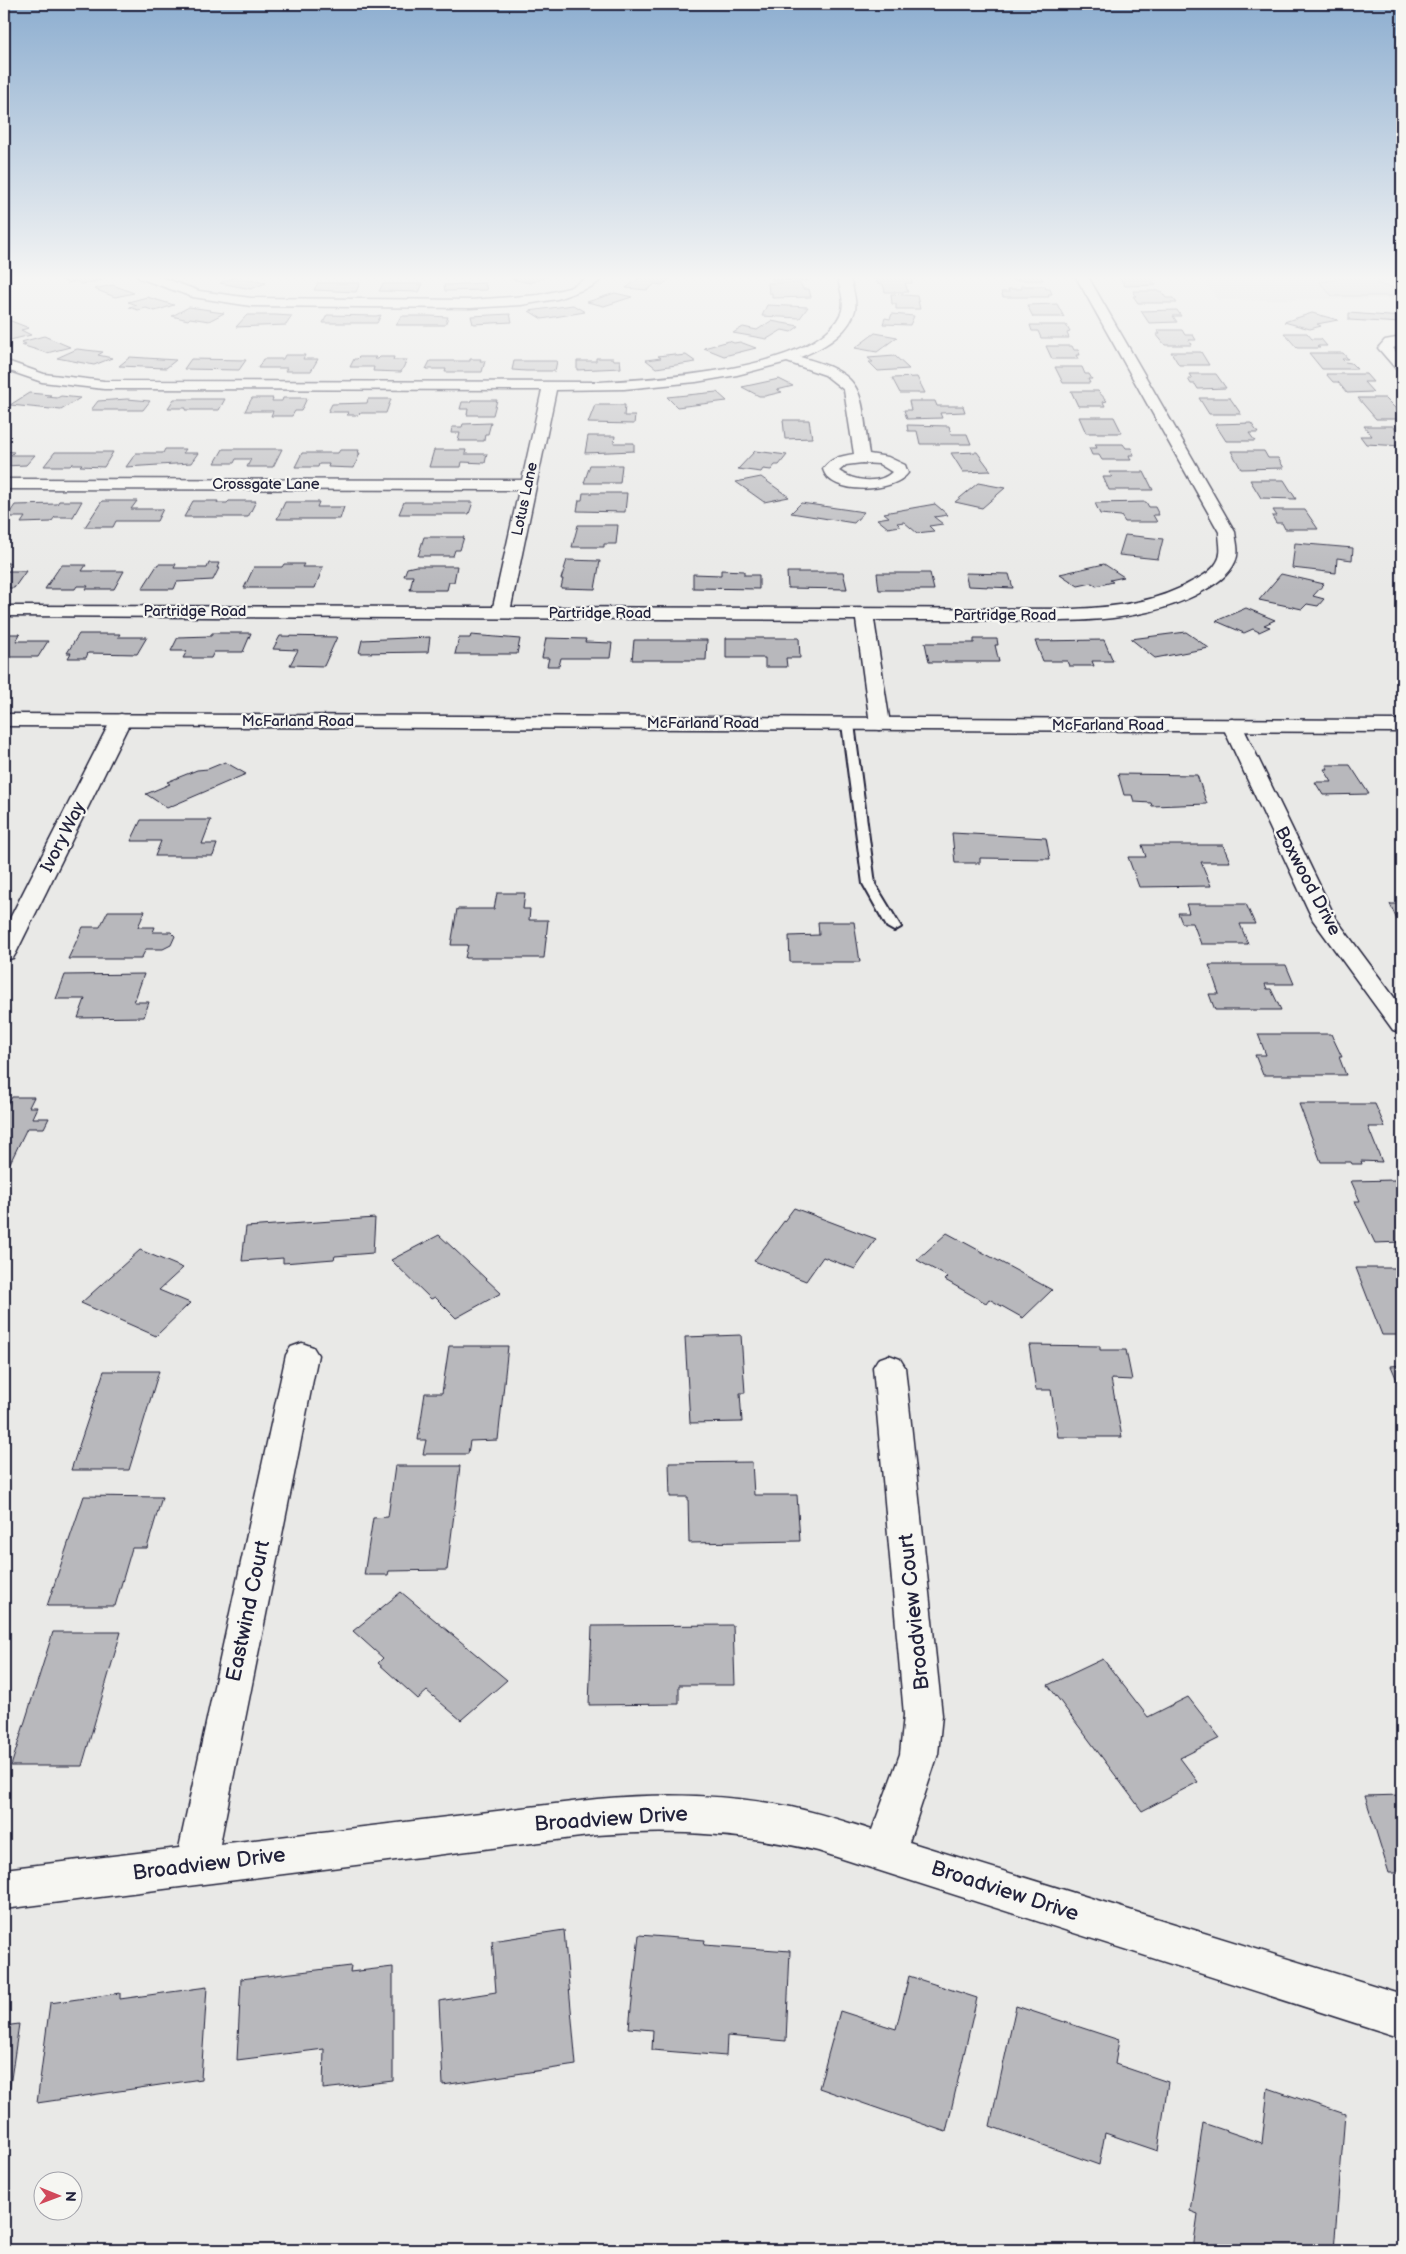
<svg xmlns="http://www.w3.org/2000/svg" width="1406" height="2254" font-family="'Balsamiq Sans',sans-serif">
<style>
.built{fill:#dadada}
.green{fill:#ccccce;stroke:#777784}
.building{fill:#b8b8bc;stroke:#22223b}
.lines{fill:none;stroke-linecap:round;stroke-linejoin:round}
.service-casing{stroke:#22223b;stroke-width:4}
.minor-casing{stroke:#22223b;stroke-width:3}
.tertiary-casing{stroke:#22223b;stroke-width:3}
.service{fill:#f6f6f2;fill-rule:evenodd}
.minor{fill:#f6f6f2;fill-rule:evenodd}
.tertiary{fill:#f6f6f2;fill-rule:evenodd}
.labels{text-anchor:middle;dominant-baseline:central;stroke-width:4.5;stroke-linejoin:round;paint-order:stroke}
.far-street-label{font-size:15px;fill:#22223b;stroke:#f6f6f2}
.street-label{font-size:18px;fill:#22223b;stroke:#f6f6f2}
.near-street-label{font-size:21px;fill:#22223b;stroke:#f6f6f2}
</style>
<rect width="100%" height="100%" fill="#e9e9e7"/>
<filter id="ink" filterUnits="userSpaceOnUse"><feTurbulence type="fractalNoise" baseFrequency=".02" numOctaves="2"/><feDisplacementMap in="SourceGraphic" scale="10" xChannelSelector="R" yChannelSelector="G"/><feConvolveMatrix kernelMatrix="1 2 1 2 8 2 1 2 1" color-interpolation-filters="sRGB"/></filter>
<g filter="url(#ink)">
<path class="built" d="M1200 275H1402V299L1218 300Z"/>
<path class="green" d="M1367 276 1384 280 1375 282 1378 284 1402 290V296H1332L1319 282C1328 282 1334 279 1343 278 1353 277 1356 279 1367 276Z"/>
<g class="building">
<path d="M64 275H95L102 280 81 284 76 281 68 283 57 277Z"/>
<path d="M524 275H551L530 283 512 279Z"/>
<path d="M772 275H799L806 276 807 281 772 280Z"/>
<path d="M1011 275H1040L1043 280H1013Z"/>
<path d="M1118 275H1148L1156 285 1125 286Z"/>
<path d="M642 276 670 279 662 285 655 284 647 290 626 288Z"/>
<path d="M235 277 266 283 251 289 220 283Z"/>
<path d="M875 277H911L912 283H905L908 292H885L883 284 877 283Z"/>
<path d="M318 283H360L356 292 314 290Z"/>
<path d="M485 283 487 290 445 291 444 285Z"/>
<path d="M768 283H800L803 289H809L811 297 772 298V293H769Z"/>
<path d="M383 284H423L419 292 379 291Z"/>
<path d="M113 285 134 293 115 297 94 289Z"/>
<path d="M1021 286H1045L1046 289H1050L1052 294H1048L1049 297H1003L1001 292H1009L1008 289H1022Z"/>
<path d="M1133 291H1161L1166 298H1173L1177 303H1138L1133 296H1136Z"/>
<path d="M615 293 632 297 604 306 587 302Z"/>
<path d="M891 294 917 296 920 309H896V304H892Z"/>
<path d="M147 297 174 305 155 311 146 308 138 310 129 307 137 305 128 302Z"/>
<path d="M1057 304 1064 317H1033L1027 305Z"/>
<path d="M573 305 585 312 542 319 529 311Z"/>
<path d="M767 305 808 307 800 318 762 316Z"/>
<path d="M189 307 210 310 209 311 224 313 209 321 190 318 188 320 172 316Z"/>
<path d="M1177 310 1181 316H1173L1177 322 1149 323 1141 311Z"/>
<path d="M1312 313 1338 320 1317 324 1321 326 1310 329 1284 322Z"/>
<path d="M1349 313 1402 317V323L1349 320Z"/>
<path d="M510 314 512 322 473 324 471 316Z"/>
<path d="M892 314 914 316 910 325 883 324 885 318 890 319Z"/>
<path d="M247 315H275L292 316 286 325 236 327Z"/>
<path d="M327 315 376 316 381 315 377 323H323Z"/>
<path d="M401 316H430L448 317 445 325H396Z"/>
<path d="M11 321 29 328 21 330 31 335 10 340 4 337V322Z"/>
<path d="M771 321 799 326 791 332 782 330 767 339 733 333 743 327 757 330Z"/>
<path d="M1030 325H1066L1070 332 1067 333 1069 338H1041L1038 331H1032Z"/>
<path d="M1157 330H1182L1185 335H1193L1196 340H1189L1191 345H1165L1156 334H1160Z"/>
<path d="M875 333 897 337 877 352 855 348Z"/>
<path d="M1284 333H1307L1312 339H1321L1327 346H1317L1320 348H1297Z"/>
<path d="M44 336 70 347 47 353 21 345 26 344 21 342Z"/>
<path d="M729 341 734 343 740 342 756 348 724 356 704 348Z"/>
<path d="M1046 346H1072L1074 350H1078L1080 355H1076L1078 359H1052Z"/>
<path d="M77 349 103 352 98 355 112 358 94 365 57 358Z"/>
<path d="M1171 352H1201L1209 365H1179Z"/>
<path d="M1309 353H1343L1348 359H1342L1345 362 1351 363 1357 369H1322Z"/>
<path d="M674 354 677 356 686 355 696 362 656 368 646 360 661 358 658 356Z"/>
<path d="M285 355H305L303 359H318L311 371H285L287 368H258L263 359H283Z"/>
<path d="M895 356 909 369 878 371 869 362H873L868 358Z"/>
<path d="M130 357 176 360 166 368 119 366Z"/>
<path d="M359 357H376L374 359H378L380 357H394L393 360H407L401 372 373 371 374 367H350L354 359H357Z"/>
<path d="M596 358H613L614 360H620L621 368 577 370V361H596Z"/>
<path d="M191 359 246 360 239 370 184 369Z"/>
<path d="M470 359H481L480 361H485L482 372H445L446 369H426L430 361H470Z"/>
<path d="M514 361H557L555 371H526L512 370Z"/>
<path d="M1055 367H1082L1085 374H1089L1092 379H1088L1090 383H1063Z"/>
<path d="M1189 374H1216L1226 388 1198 389 1195 384H1191L1188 379H1192Z"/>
<path d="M1326 374H1366L1373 382H1364L1373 392 1347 393 1338 382H1333Z"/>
<path d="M917 377 925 393H900L892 378Z"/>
<path d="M779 379 793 386 777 390 782 392 765 396H759L742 387Z"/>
<path d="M1071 391H1098L1107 401 1103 402 1105 406H1078Z"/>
<path d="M717 392 727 401 677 407 667 397Z"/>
<path d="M29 393 51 395 47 397 57 398 61 396 80 398 61 410 10 405Z"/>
<path d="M252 398H273L272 401H282L283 398H307L301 411H295L292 416H271L273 411H245Z"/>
<path d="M1199 398H1230L1241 414H1209Z"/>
<path d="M1358 398H1385L1402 415V419H1376Z"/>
<path d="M127 399 150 401 143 410H91L98 401Z"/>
<path d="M174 399H225L219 410H185L186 408H168Z"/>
<path d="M368 399H391L386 413H360L358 415H347L348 412H328L332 404 367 403Z"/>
<path d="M471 400H497L493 415H467L468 409H460L462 402H470Z"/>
<path d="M909 401H935L937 406H963L965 412 940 413 942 418 907 419 904 410H911Z"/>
<path d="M595 405H625L624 416H635L634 424 588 423Z"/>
<path d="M1079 417H1114L1122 433H1086Z"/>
<path d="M783 420H809L812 438 785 439Z"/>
<path d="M491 423 488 434H485L484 441H458L460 433H451L452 427H462L463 424Z"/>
<path d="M1251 423 1258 433H1249L1255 441H1226L1215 424Z"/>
<path d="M907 425 949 426 951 434H967L971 444H920L917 431H908Z"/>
<path d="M1364 426H1393L1402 436V446L1366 444 1360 436H1372Z"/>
<path d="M588 436H615L614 443H634V451L585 453Z"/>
<path d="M1095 444H1123L1126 448H1131L1134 455H1129L1131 460H1102L1099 455H1092L1089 448H1097Z"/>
<path d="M165 449H186L183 453H198L191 463 126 467 136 453H163Z"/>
<path d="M223 449H282L273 467H247L251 459H236L234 463H215Z"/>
<path d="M340 450H359L358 453H360L354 468 328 467 329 464H319L318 467H295L302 453H338Z"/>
<path d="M434 450H466L465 454H487L485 463 462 462 461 467H429Z"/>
<path d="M4 451 14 452 11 455H35L26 465 4 466Z"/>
<path d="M755 451 787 455 779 465H775L771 470 763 469 761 472 738 469Z"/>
<path d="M1231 451H1264L1268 458H1278L1284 468 1241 469Z"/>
<path d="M55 452H113L104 467 80 466 82 464H72L70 466H44Z"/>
<path d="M977 452 991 471 963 472 951 453Z"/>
<path d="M590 465H622L620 483H584Z"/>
<path d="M1109 472H1144L1153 490H1109L1103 477H1112Z"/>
<path d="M761 477 789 497 764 502 736 482Z"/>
<path d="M1250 480H1284L1296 499 1261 498Z"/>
<path d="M978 483 1005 488 982 508 955 502Z"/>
<path d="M583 493H627L625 512 577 511 579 500H582Z"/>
<path d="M59 501H82L73 517H55L51 522 21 523 25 517H7L15 505 57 504Z"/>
<path d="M102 501H137L131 509H163L157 521H116L113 527H85Z"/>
<path d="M193 501H218L217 503H227L229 501H256L248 517H184Z"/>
<path d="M285 502H319L317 507H344L340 519H277Z"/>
<path d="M404 502H473L469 514H399Z"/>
<path d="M1146 502 1149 507H1155L1159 515H1153L1157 522H1125L1121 516 1100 514 1095 503Z"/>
<path d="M801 503 864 512 854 523 791 513Z"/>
<path d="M935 504 948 515 934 517 943 524 929 526 934 531 917 533 904 522 897 523 900 526 888 528 877 519 889 517 884 513Z"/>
<path d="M1273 510H1305L1318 529H1285L1282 523H1276L1272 516H1277Z"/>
<path d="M578 525H618L616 544H604V547H572Z"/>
<path d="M1125 535 1163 539 1158 559 1119 555Z"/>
<path d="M424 537H464L460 550H455L453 556H418Z"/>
<path d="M1295 543 1353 548 1352 560 1337 558 1336 573 1292 568Z"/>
<path d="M567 560 600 561 595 589 561 588 563 579H561Z"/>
<path d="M4 563H10L4 571H26L14 588H4Z"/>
<path d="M209 563H219L217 568H219L213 580 177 582 174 589H142L158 564H176L174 568H207Z"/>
<path d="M284 564H304L302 567H323L315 588H244L254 567H282Z"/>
<path d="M1104 564 1124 577 1110 580 1113 582 1096 586 1092 583 1078 586 1060 574Z"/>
<path d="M61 565H86L82 571H124L114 589H86L88 586H77L75 589H45Z"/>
<path d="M416 566H457L454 582H449L447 590H410L413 576H404L407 568Z"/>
<path d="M721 570 744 571V575H759V589L693 588V574L721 575Z"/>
<path d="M787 572H843L847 589 788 588Z"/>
<path d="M877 573H930L934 590H879Z"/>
<path d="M965 573 1009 574 1013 588 968 586Z"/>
<path d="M1281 574 1324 584 1313 596 1324 599 1318 606 1307 604 1302 609 1259 600Z"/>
<path d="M1246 608 1275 620 1264 625 1270 627 1259 632 1253 629 1244 633 1216 621Z"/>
<path d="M1186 632 1209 648 1155 658 1131 639Z"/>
<path d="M212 633H251L243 652H214L211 658H183L187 651H171L178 637 211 636Z"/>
<path d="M4 634H20L16 641H48L38 657H6L4 660Z"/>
<path d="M79 634H120L118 637H147L137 654 88 653 86 658H68L71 653H67Z"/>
<path d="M471 635 520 639 517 654H455L459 638H470Z"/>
<path d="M280 636 337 637 324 666 290 665 298 650 273 649Z"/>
<path d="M430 637 428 652 359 653 362 640Z"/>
<path d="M546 638 586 639 585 642 612 643 610 658H561L559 666H547L549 658H542Z"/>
<path d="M726 638H799L800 658H786L787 667H765V658H726Z"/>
<path d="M974 639H997L998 645H995L999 662H929L925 643H974Z"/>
<path d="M634 640H707L706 660H632Z"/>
<path d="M1104 640 1113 661H1092L1094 666H1069L1067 661H1043L1035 641Z"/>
<path d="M225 762 246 774 167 808 146 794 170 784 167 782 197 770 208 769Z"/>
<path d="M1326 765H1350L1369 794 1323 795 1315 782H1332L1324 769H1328Z"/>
<path d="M1118 774 1197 775 1207 804 1152 806 1151 803 1134 802 1132 795H1124Z"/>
<path d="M141 820H211L202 844H217L213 856H155L161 841H131Z"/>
<path d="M952 833 1046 838 1050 859 980 858V863H955Z"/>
<path d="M1142 845H1223L1230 862H1201L1211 886 1139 887 1128 857H1146Z"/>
<path d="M497 893H525L523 909H530L529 920H548L544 958H465L468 945H451L457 909H494Z"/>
<path d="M1186 904H1246L1255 924H1240L1248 944H1201L1193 923H1182L1178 913H1189Z"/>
<path d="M1390 904H1402V922H1398Z"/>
<path d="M108 911H145L138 927H155L153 932H171L175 936 171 945 163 949H146L141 959H68L83 927H100Z"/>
<path d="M818 922H854L860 962H790L789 936 819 935Z"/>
<path d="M1209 965H1286L1294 984H1265L1267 989H1271L1281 1010H1215L1209 994H1219Z"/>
<path d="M144 974 134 1002H149L144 1017 78 1018 85 999H56L65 975Z"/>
<path d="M1258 1034H1331L1342 1057H1339L1346 1075H1263L1255 1055H1266Z"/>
<path d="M12 1097H34L29 1107H37L32 1118H49L44 1128H27L10 1163H4V1105H7Z"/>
<path d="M1299 1104H1375L1385 1127H1368L1382 1162 1361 1161 1362 1164H1352L1351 1162H1321Z"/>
<path d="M1395 1180 1402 1195V1242L1375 1243 1355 1201H1360L1351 1181Z"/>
<path d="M794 1208 876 1239 855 1269 823 1257 806 1281 754 1261Z"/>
<path d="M375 1218 373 1253 335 1256 334 1259 283 1263V1258L242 1261 246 1227Z"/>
<path d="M947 1233 1052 1290 1023 1318 989 1299 986 1303 945 1280 948 1277 917 1260Z"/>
<path d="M439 1235 501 1293 456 1318 435 1297 431 1299 391 1260Z"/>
<path d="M140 1250 183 1268 159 1290 190 1303 156 1336 81 1303Z"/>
<path d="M1356 1268H1402V1335H1382Z"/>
<path d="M741 1335 745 1393H740L742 1422 690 1423 685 1337Z"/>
<path d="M1029 1345 1100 1346V1350H1126L1132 1380 1111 1379 1122 1437H1058L1051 1390H1036Z"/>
<path d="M449 1346H508L498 1440 470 1441 468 1454H423L426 1440H418L425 1393H442Z"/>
<path d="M1402 1365V1392L1391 1366Z"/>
<path d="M104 1371H159L129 1470H71Z"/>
<path d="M752 1462 754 1495H797L800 1541 689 1543 688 1497H670L669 1463Z"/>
<path d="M395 1466H460L447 1570 389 1571 388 1575H364L373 1518 388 1517Z"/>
<path d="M84 1496 162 1497 147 1548H132L115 1606H47Z"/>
<path d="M401 1592 507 1680 461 1720 427 1691 418 1699 378 1663 383 1658 353 1631Z"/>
<path d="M733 1625 735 1685H679V1704L589 1705 592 1626Z"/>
<path d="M53 1632H121L82 1766H11Z"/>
<path d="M1103 1659 1148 1717 1188 1697 1220 1738 1180 1758 1198 1782 1142 1811 1048 1685Z"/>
<path d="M1402 1795V1873H1389L1365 1796Z"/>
<path d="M564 1930 576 2065 443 2085 439 2001 496 1992 492 1941Z"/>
<path d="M639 1935 705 1940 704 1945 790 1951 786 2041 727 2036 726 2056 652 2050 653 2030 629 2028Z"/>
<path d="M351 1966 350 1972 393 1967V2081L323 2089 324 2049 237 2060 241 1979Z"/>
<path d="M909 1976 977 1998 946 2132 819 2088 840 2011 896 2029Z"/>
<path d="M207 1987 201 2079 37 2103 50 2003 120 1993V1999Z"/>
<path d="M1016 2006 1119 2040 1115 2064 1168 2082 1158 2151 1105 2133 1099 2165 990 2126Z"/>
<path d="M19 2024 4 2127V2026Z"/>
<path d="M1268 2088 1345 2114 1334 2250H1193L1198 2214 1190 2211 1203 2123 1262 2143Z"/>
</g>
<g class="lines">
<defs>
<path id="service" d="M848 721 854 724 875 884 901 927 894 931 887 927 863 884 842 724Z"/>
<g id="minor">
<path d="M137 275H155L199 291 251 298 470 300 539 295 569 288 593 275H607L593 286 557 299 521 305 470 308 251 306 193 297 139 278Z"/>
<path d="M837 275H849C852 286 857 299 855 310 849 334 821 349 800 357 868 375 860 392 869 454L888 457 905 465 908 473C894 493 830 496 823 469 831 458 841 456 854 454L844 390 825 375 787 362 737 375 696 382 624 389 556 390 511 607 1073 609C1115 607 1156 603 1193 581 1202 577 1212 571 1217 562 1223 553 1219 542 1219 532L1075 275H1087L1235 532C1236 542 1240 552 1235 562 1229 575 1217 583 1205 590 1141 627 1060 621 988 620 950 620 912 620 874 620L890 724 887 728 880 730 873 728 870 724 856 620 4 616V606L493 607 519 490 4 489V479L522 480 542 390 104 389 42 382 4 369V360L44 374 104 381 599 382C655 379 816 371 841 313 846 302 839 286 837 275ZM862 463 879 464 892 472C879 485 853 481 839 471L846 465Z"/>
<path d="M1402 337V345L1393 348 1402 359V371L1397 370 1378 348 1385 340Z"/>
<path d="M121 714 128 716 131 720 16 953 13 958 4 960V930L111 720 114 716Z"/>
<path d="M1232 719 1239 721 1242 725 1336 919 1402 1008V1033L1393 1030 1313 920 1222 725 1225 721Z"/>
<path d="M302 1343 313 1347 318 1355 220 1844 597 1799C662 1793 727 1794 791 1807 819 1813 846 1822 872 1830L900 1754 904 1715 873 1367 878 1359 889 1355 900 1359 905 1367 942 1715 938 1754 909 1842 1402 1994V2038L818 1851C744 1833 672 1829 597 1835L4 1909V1869L179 1848 286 1355 291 1347Z"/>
</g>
<path id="tertiary" d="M4 714 1402 720V732L4 726Z"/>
</defs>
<use href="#service" class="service-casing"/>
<use href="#minor" class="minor-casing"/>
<use href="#tertiary" class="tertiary-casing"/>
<use href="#service" class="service"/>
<use href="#minor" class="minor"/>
<use href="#tertiary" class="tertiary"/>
</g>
</g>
<linearGradient id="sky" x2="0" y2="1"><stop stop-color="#8daed0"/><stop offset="0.47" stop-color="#f5f5f4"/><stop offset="1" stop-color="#f5f5f4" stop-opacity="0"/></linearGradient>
<rect width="1406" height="591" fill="url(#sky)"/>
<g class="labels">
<g class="far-street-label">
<text x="266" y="484">Crossgate Lane</text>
<text transform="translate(525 499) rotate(-78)">Lotus Lane</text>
<text x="195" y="611">Partridge Road</text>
<text x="600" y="613">Partridge Road</text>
<text x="1005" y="615">Partridge Road</text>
<text x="298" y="721">McFarland Road</text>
<text x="703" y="723">McFarland Road</text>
<text x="1108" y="725">McFarland Road</text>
</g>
<g class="street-label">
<text transform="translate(63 837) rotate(-63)">Ivory Way</text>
<text transform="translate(1308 881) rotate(62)">Boxwood Drive</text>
</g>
<g class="near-street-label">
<text transform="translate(248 1611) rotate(-78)">Eastwind Court</text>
<text transform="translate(914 1612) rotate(-96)">Broadview Court</text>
<text transform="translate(611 1819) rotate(-4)">Broadview Drive</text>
<text transform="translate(209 1864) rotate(-7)">Broadview Drive</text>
<text transform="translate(1005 1891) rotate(18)">Broadview Drive</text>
</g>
</g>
<rect width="1406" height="2254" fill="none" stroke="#f6f6f2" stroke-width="20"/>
<rect x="10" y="10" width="1386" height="2234" fill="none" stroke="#22223b" stroke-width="2" filter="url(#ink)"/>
<g transform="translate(58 2196) rotate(91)"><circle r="24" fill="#f6f6f2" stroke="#a1a1a9"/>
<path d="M0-4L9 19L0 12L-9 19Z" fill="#d1495b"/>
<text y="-8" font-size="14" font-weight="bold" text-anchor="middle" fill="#22223b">N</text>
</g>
</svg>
